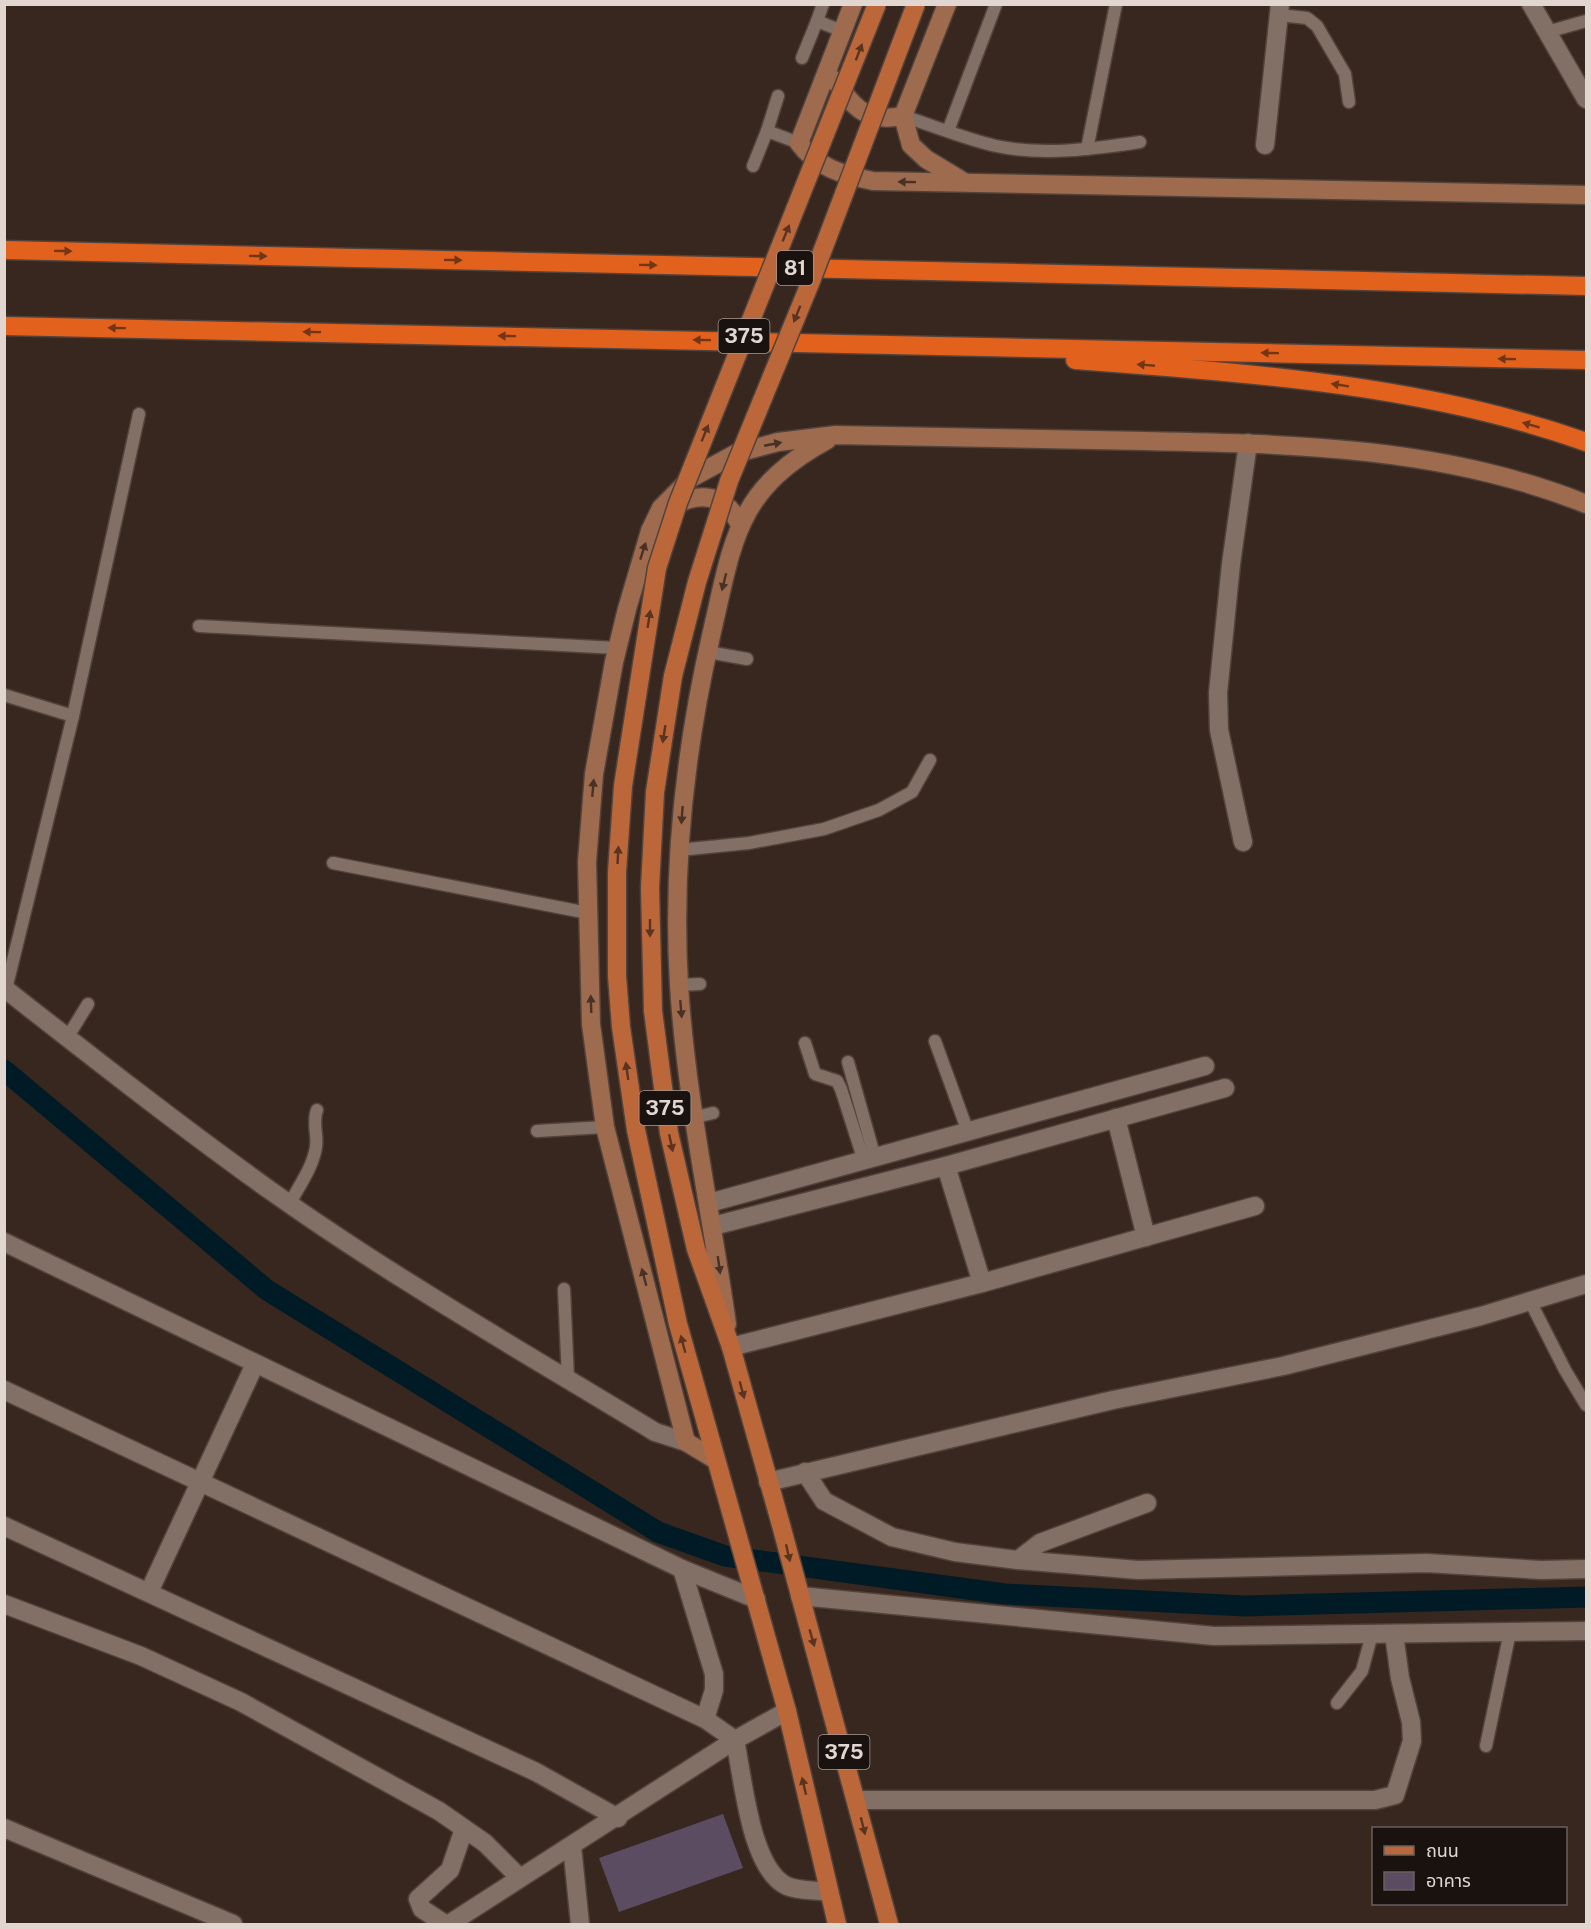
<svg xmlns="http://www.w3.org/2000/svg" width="1591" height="1929" font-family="'Public Sans','Noto Sans Thai',sans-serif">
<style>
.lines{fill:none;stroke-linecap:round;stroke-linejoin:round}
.canal{stroke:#001b25;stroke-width:21}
.building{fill:#5b4c62}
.service-casing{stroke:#51433c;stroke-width:15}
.minor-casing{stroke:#51433c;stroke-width:21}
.secondary-casing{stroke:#51433c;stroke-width:21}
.primary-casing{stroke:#51433c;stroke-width:21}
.motorway-casing{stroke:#51433c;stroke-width:21}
.service{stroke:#826f65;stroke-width:12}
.minor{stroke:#826f65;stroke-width:18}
.secondary{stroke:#9f6b4f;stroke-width:18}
.primary{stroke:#bc673a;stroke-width:18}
.motorway{stroke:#e2611d;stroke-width:18}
.primary-bridge-casing{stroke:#51433c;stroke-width:21;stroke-linecap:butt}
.primary-bridge{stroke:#bc673a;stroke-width:18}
.oneway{fill:#5a3420}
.oneway2{fill:#483125}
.oneway3{fill:#733615}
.labels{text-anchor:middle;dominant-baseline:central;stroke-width:6;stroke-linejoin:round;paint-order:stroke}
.shield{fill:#19120e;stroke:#a59b96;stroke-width:1.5}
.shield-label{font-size:20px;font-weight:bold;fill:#e1d6d0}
</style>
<rect width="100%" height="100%" fill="#38271f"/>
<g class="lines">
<path class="canal" d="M4 1070 267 1290 658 1532 725 1556 1005 1594 1245 1606 1586 1597"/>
</g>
<path class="building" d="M723 1814 743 1868 619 1912 599 1858Z"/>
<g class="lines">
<defs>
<g id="service">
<path d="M1279 15 1307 18 1317 26 1345 74 1349 102"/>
<path d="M817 21 823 4"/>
<path d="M1547 32 1586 21"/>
<path d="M802 58 817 21 842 31"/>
<path d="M903 116C934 126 965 139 996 146 1044 156 1093 149 1140 142"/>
<path d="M767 131 778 96"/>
<path d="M948 131 996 4"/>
<path d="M1087 149 1116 4"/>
<path d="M753 166 767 131 799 143"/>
<path d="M199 626 617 648"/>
<path d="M708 652 747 659"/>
<path d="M4 695 73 716"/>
<path d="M679 850 749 843 824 829 879 810 912 792 930 760"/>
<path d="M333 863 588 913"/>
<path d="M679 985 700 984"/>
<path d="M6 989 73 716 139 414"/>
<path d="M67 1038 88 1004"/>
<path d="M935 1041 968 1132"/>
<path d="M805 1043 815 1074 837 1081 841 1089 864 1161"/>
<path d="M848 1062 875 1158"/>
<path d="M696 1117 713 1113"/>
<path d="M537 1131 605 1127"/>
<path d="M290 1203C299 1186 313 1167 316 1147 318 1134 312 1123 317 1110"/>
<path d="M564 1289 568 1379"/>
<path d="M1530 1301 1565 1370 1586 1405"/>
<path d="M1337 1703 1362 1671 1372 1634"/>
<path d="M1486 1746 1510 1632"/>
</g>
<g id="minor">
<path d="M1531 4 1586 99"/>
<path d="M1265 145 1280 4"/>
<path d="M1243 842 1219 730 1218 693 1231 564 1248 443"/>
<path d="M4 988C92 1057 180 1126 271 1191 395 1279 527 1354 655 1432L686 1442"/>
<path d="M1116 1118 1146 1237"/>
<path d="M946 1166 982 1283"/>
<path d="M709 1203 1205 1066"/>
<path d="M713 1226 946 1166 1225 1088"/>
<path d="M4 1242 682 1569 756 1599"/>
<path d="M731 1347 982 1283 1255 1206"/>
<path d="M4 1390 705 1719 735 1740C743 1777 750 1869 787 1886 798 1891 816 1890 828 1892"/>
<path d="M805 1472 824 1501 892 1537 955 1552 1018 1560 1138 1570 1426 1563 1541 1570 1586 1569"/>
<path d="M768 1482 1113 1400 1283 1366 1481 1316 1586 1284"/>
<path d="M4 1526 536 1772 618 1818"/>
<path d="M1018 1560 1040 1543 1147 1503"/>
<path d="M682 1569 714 1674V1690L705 1719"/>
<path d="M149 1592 255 1364"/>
<path d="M800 1596 1214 1636 1586 1631"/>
<path d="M4 1604 141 1656 241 1702 439 1811 485 1843 520 1878"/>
<path d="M857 1800H1375L1395 1795 1412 1741 1411 1722 1400 1678 1394 1634"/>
<path d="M4 1828 233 1924"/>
<path d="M572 1846 580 1924"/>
<path d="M445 1924 422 1909 418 1899 450 1870 464 1829"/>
<path d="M449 1924 735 1740 787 1711"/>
</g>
<g id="secondary">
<path d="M853 4 799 143C817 168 844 175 873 181L1586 195"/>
<path d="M947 4 903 116 911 145 926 159 964 182"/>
<path d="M835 80C853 108 867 123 903 116"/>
<path d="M668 509C697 491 725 492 740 525"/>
<path d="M727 1324C711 1211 686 1098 679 985 672 868 685 750 711 636 733 542 735 490 827 440"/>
<path d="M716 1460 686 1442 605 1127 591 1024 587 862 594 774 614 662 627 609 650 531 661 508 691 478 737 453 778 442 836 435C939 437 1042 439 1145 441 1295 444 1445 447 1586 504"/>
</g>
<g id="primary">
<path d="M673 676 655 792 650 888 653 1011 669 1133 696 1249 731 1347 781 1525 889 1924"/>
<path d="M640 677 623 786 617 872V976L621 1027 636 1130 678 1324 787 1711 837 1924"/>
</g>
<g id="motorway">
<path d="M4 250 1586 286"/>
<path d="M4 326 1586 360"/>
<path d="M1075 360C1247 373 1422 384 1586 442"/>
</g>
</defs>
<use href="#service" class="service-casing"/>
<use href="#minor" class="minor-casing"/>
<use href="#secondary" class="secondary-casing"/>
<use href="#primary" class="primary-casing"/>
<use href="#motorway" class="motorway-casing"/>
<use href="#service" class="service"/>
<use href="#minor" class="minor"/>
<use href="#secondary" class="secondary"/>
<use href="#primary" class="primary"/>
<use href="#motorway" class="motorway"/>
<defs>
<g id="primary-bridge">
<path d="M673 676 697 582 729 481 811 281 916 4"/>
<path d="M640 677 657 568 678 503 877 4"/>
</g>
</defs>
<use href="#primary-bridge" class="primary-bridge-casing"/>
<use href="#primary-bridge" class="primary-bridge"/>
</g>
<defs><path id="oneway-solid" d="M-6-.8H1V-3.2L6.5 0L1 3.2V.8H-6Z" transform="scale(1.5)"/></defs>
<g class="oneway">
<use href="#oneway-solid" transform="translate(859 52) rotate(-69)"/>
<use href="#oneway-solid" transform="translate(786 233) rotate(-68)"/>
<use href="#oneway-solid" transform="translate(797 314) rotate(112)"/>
<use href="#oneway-solid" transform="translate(705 433) rotate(-68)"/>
<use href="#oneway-solid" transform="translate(649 619) rotate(-81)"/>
<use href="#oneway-solid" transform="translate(664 734) rotate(99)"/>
<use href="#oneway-solid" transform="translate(618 855) rotate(-87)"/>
<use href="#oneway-solid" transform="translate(650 928) rotate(90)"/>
<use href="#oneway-solid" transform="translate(627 1071) rotate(-98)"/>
<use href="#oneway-solid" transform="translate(671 1143) rotate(78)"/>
<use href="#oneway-solid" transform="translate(683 1344) rotate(-105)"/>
<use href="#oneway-solid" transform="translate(742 1390) rotate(75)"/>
<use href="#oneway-solid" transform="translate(788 1553) rotate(77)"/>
<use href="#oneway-solid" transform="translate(812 1638) rotate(74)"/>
<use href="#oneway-solid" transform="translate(804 1786) rotate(-103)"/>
<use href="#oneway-solid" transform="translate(863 1826) rotate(76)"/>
</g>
<g class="oneway2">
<use href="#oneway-solid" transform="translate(907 182) rotate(-179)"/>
<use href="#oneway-solid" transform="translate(773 444) rotate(-11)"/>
<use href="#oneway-solid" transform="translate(643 551) rotate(-72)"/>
<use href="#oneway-solid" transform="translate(724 582) rotate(104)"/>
<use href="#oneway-solid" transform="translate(593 788) rotate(-85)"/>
<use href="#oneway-solid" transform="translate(682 815) rotate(94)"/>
<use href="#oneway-solid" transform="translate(591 1004) rotate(-92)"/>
<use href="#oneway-solid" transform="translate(681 1009) rotate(85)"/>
<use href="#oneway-solid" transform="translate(719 1265) rotate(82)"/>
<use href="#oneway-solid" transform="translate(644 1277) rotate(-105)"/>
</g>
<g class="oneway3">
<use href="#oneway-solid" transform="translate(63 251) rotate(1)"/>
<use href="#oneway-solid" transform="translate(258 256) rotate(1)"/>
<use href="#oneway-solid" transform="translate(453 260) rotate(1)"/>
<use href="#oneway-solid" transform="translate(648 265) rotate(1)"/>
<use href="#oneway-solid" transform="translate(117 328) rotate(-179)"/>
<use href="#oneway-solid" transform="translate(312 332) rotate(-179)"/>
<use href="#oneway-solid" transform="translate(507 336) rotate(-179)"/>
<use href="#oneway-solid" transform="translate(702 340) rotate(-179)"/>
<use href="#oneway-solid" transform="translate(1270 353) rotate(-179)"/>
<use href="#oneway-solid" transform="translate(1507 359) rotate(-179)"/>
<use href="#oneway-solid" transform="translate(1146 365) rotate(-175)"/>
<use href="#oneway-solid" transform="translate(1340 385) rotate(-171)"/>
<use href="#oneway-solid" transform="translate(1531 425) rotate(-164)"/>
</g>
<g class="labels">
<g class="shield">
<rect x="777" y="251" width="36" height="34" rx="4.5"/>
<rect x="718.5" y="319" width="51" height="34" rx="4.5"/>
<rect x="639.5" y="1091" width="51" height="34" rx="4.5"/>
<rect x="818.5" y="1735" width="51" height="34" rx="4.5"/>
</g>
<g class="shield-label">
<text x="795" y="268">81</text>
<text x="744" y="336">375</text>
<text x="665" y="1108">375</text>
<text x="844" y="1752">375</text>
</g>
</g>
<rect width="1591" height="1929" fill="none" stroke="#e1d6d0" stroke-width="12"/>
<rect x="1372" y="1827" width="195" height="78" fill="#19120e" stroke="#69605c" stroke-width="1.5"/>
<rect x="1384" y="1846" width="30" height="9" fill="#bc673a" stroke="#69605c" stroke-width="1.5"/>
<text x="1426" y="1857" font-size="18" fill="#e1d6d0">ถนน</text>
<rect x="1384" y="1872" width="30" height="18" fill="#5b4c62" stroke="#69605c" stroke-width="1.5"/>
<text x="1426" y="1887" font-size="18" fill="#e1d6d0">อาคาร</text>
</svg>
